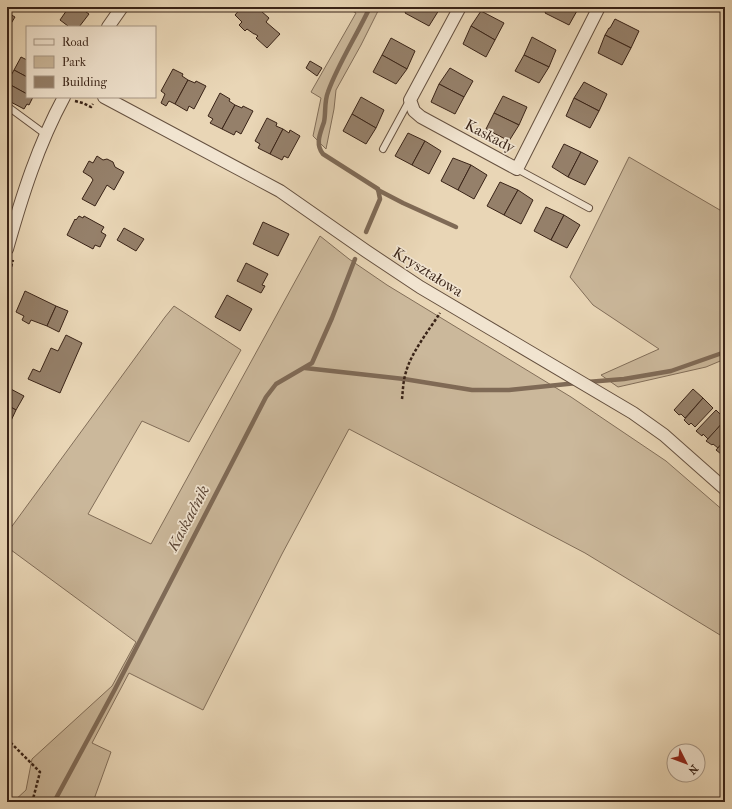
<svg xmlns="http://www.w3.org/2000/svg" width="732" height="809" font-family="'IM FELL French Canon',serif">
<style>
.green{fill:#cbb89b;stroke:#826e59}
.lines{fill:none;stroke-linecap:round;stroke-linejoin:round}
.stream{stroke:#7f6a56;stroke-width:4.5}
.building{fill:#95806a;stroke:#392317}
.lane-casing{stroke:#65503f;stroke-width:8}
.street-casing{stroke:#65503f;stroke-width:14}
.path{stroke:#392317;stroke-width:2.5;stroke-dasharray:3 2;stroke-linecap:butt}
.lane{stroke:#f1e4d0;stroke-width:6}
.street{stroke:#f1e4d0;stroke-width:12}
.labels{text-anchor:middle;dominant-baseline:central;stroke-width:3.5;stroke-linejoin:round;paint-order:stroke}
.street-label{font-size:15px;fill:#392317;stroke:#f1e4d0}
.water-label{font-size:16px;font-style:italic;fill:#5c4636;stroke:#f1e4d0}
</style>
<rect width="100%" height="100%" fill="#e9d6b6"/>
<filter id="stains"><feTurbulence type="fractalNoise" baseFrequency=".005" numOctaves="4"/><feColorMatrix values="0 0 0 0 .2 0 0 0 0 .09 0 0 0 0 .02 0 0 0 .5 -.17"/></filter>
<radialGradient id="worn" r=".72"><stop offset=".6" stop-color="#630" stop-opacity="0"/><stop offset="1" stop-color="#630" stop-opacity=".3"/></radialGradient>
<g class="green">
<path d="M345 7H380L361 45 336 90 334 109 326 149 313 136 321 98 311 92 356 13Z"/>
<path d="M629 157 725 213V359L706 367 618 387 601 375 659 349 593 305 570 277Z"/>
<path d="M320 236 349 259 387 285 571 397 666 461 725 512V638L585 553 349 429 282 554 203 710 129 673 92 743 111 752 93 802H13L26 790 32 759 112 686 136 642 7 547V533L165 317 174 306 241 350 189 442 142 421 88 514 151 544Z"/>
</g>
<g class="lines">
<g class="stream">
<path d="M378 190 403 203 456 227"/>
<path d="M366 232 380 199 378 189 323 154C315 144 320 134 324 122 326 113 324 102 328 92 338 64 357 35 370 7"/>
<path d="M305 368 404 379 472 390H509L577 383"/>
<path d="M587 382 624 379 671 371 725 352"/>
<path d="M54 802 114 691 266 397 276 384 312 363 332 318 355 259"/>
</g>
</g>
<g class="building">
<path d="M69 7H79L89 14 79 27H67L68 26 60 20Z"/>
<path d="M242 7H265L261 11 269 18 266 22 280 34 267 48 256 38 258 36 255 34H254L247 29 245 31 239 25 242 22 235 15Z"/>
<path d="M408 7H433L439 10 429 26 405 13Z"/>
<path d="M548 7H574L578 9 569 25 545 13Z"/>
<path d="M481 11 504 23 495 40 471 26Z"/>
<path d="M8 13 15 17 7 30V16Z"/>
<path d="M615 19 639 31 631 48 605 35 609 28H610Z"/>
<path d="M471 26 495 40 486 57 463 44Z"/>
<path d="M605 35 631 48 622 65 598 53Z"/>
<path d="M532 37 556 50 549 67 524 55Z"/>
<path d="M391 38 415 51 407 69 382 55Z"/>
<path d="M382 55 407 69 396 84 373 72Z"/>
<path d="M524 55 549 67 539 83 515 71Z"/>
<path d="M21 57 27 60V77L14 70Z"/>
<path d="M310 61 322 68 317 76 306 68Z"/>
<path d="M450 68 473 81 464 97 439 84Z"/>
<path d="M173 69 183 74 182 76 188 80 175 104 169 101 166 106 161 103 165 94 161 91Z"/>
<path d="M14 70 27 77V94L7 83Z"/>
<path d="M188 80 195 83 196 81 206 86 194 109 189 106 187 111 175 104Z"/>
<path d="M584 82 607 94 599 111 574 98Z"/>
<path d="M7 83 27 94V97H33L29 105 27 104 24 109 7 100Z"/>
<path d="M439 84 464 97 455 114 431 102Z"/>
<path d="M220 93 230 99 229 101 235 105 222 129 210 123 213 119 208 116Z"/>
<path d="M503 96 527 107 519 125 494 113Z"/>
<path d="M361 97 384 110 376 128 352 114Z"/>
<path d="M574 98 599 111 590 128 566 116Z"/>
<path d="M235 105 242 108 243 106 253 111 241 134 236 131 234 135 222 129Z"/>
<path d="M494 113 519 125 509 141 486 129Z"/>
<path d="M352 114 376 128 366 144 343 131Z"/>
<path d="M267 118 277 123 276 126 283 129 270 154 258 148 260 144 255 141Z"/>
<path d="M283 129 289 133 290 130 300 136 288 158 284 156 282 160 270 154Z"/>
<path d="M408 133 425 141 412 165 395 156Z"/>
<path d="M425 141 441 151 429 174 412 165Z"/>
<path d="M564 144 581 152 568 177 552 167Z"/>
<path d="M581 152 598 161 585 185 568 177Z"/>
<path d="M97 156 103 160 107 159 113 162 115 167 124 172 114 190 107 185 95 206 82 199 93 180 91 177 83 172 89 161 93 163Z"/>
<path d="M453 158 471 165 458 190 441 181Z"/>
<path d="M471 165 487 175 474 199 458 190Z"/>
<path d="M500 182 518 190 504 215 487 206Z"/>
<path d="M518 190 533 200 521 224 504 215Z"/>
<path d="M546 207 564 215 551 240 534 231Z"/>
<path d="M564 215 580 225 567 248 551 240Z"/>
<path d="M79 216 83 218 84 216 104 227 101 232 106 235 100 247 95 245 93 249 67 235 75 219 76 220Z"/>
<path d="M263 222 289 234 278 256 253 244Z"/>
<path d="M124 228 144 239 136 251 117 240Z"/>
<path d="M246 263 268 274 262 285 265 286 261 293 237 281Z"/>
<path d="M25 291 56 306 47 326 31 320 29 324 22 320 24 316 16 312Z"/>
<path d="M227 295 252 309 240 331 215 317Z"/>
<path d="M56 306 68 311 59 332 47 326Z"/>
<path d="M66 335 82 343 60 393 28 379 33 369 40 372 51 348 58 351Z"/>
<path d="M7 387 24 396 16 410 7 405Z"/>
<path d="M693 389 703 398 685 418 681 414 679 415 674 410Z"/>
<path d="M703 398 713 408 695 427 691 423 689 425 684 420Z"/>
<path d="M7 405 16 410 9 425 7 424Z"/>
<path d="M716 410 725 419V420L708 439 703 434 702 436 696 431Z"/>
<path d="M725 420V440L718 448 713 444 712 445 706 441Z"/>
<path d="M725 440V455L723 453 721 454 716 450Z"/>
</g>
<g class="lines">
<defs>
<g id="lane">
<path d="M7 106 45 134"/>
<path d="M383 149 409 101"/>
<path d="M517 169 589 208"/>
</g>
<g id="street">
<path d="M460 7 410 100 414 111 421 117 517 169 599 7"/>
<path d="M108 27 122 7"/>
<path d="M104 97 280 191 366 251 420 287 633 413 664 435 725 489"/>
<path d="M7 249C22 196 38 145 64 97"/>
</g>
</defs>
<use href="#lane" class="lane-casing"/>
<use href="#street" class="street-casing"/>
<g class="path">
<path d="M75 101 83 103 91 107 93 104"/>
<path d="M7 281 13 260"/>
<path d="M402 399C403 390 403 381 406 372 411 353 429 330 440 313"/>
<path d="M7 739 40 772 33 799 34 802"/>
</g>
<use href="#lane" class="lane"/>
<use href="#street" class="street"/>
</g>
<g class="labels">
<g class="street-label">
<text transform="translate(490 136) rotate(28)">Kaskady</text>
<text transform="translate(428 272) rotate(32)">Kryształowa</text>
</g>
<g class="water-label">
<text transform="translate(188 518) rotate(-62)">Kaskadnik</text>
</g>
</g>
<rect width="732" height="809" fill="none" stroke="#e9d6b6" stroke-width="24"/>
<rect x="8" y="8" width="716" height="793" fill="none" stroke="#392317" stroke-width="2"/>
<rect x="12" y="12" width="708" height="785" fill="none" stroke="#392317"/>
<rect x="26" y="26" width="130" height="72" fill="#f1e4d0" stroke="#a79786"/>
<rect x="34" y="39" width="20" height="6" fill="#f1e4d0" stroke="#a79786"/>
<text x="62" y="46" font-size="12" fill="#392317">Road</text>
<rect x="34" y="56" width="20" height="12" fill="#cbb89b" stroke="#a79786"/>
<text x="62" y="66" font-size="12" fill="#392317">Park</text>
<rect x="34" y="76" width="20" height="12" fill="#95806a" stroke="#a79786"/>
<text x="62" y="86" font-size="12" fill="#392317">Building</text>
<g transform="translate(686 763) rotate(132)"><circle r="19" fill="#f1e4d0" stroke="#a79786"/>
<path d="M0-3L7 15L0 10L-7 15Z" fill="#8f2418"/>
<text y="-6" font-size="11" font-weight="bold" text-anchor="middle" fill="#392317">N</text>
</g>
<rect width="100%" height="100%" filter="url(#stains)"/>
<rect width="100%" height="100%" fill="url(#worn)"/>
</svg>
